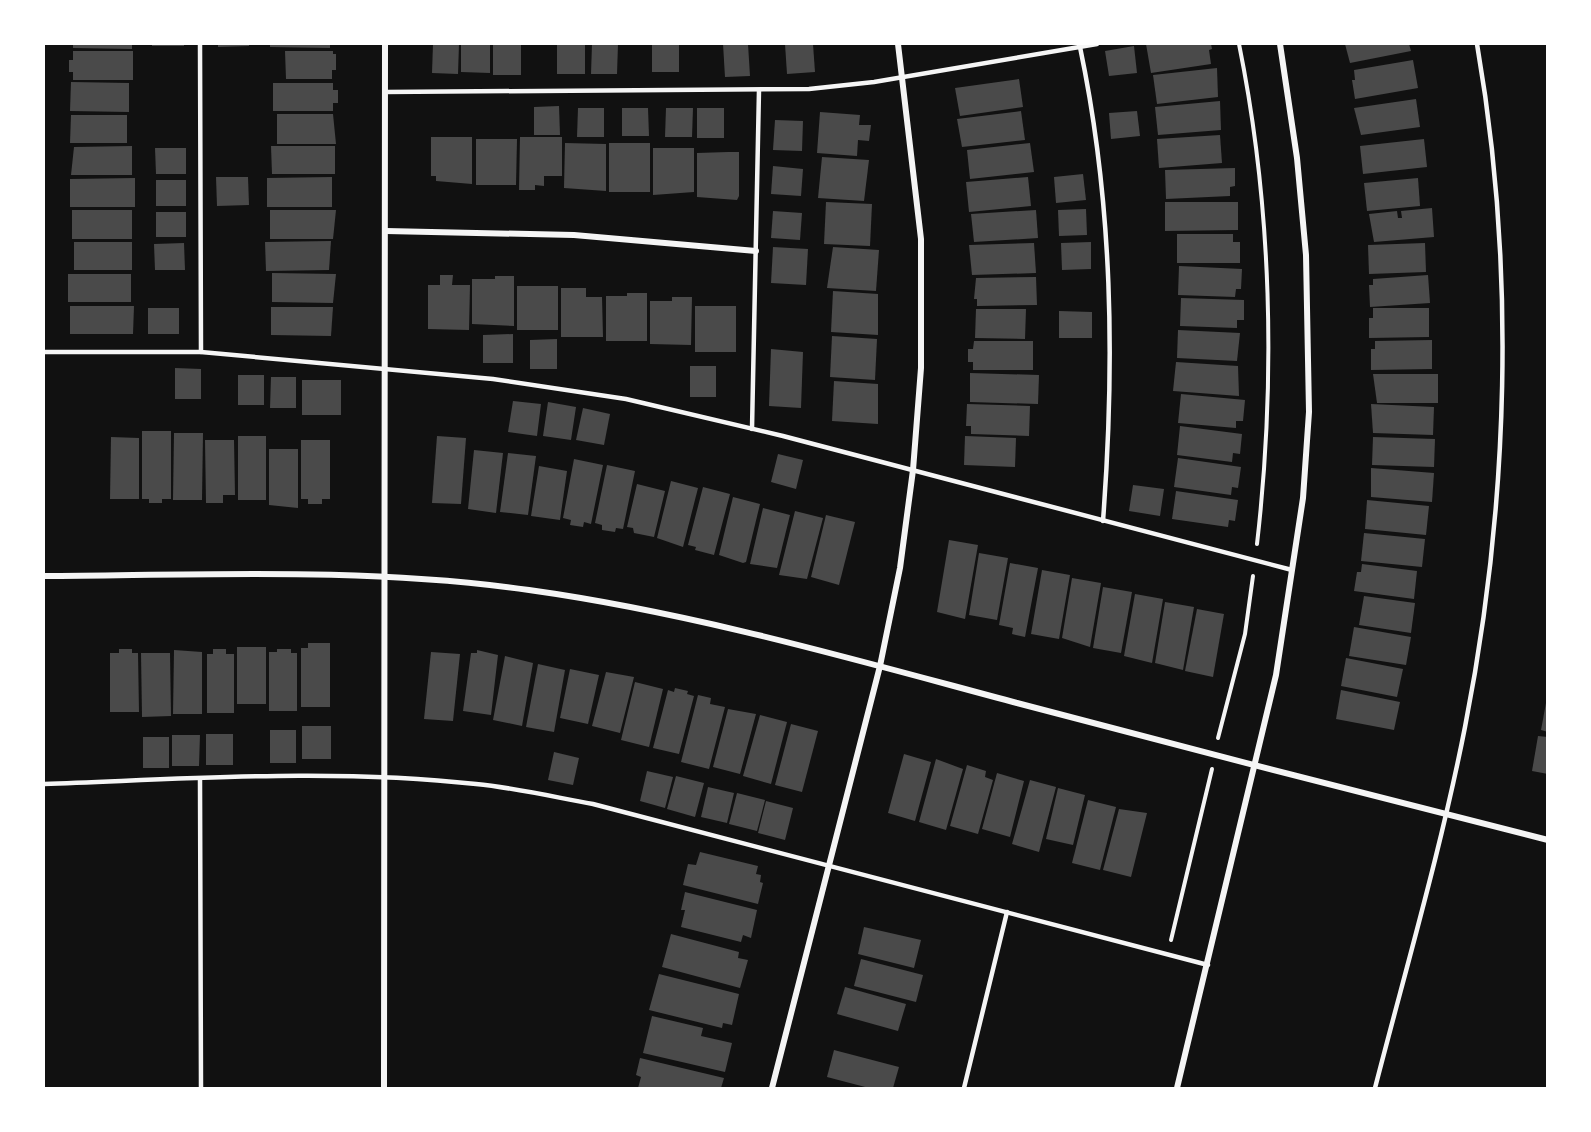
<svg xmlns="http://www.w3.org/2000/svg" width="1591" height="1132" font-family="Overpass,sans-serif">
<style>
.building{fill:#4a4a4a}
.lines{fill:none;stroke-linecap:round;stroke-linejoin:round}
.path{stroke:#f5f5f5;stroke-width:4}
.service{stroke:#f5f5f5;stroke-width:4.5}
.minor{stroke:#f5f5f5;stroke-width:6}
</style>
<rect width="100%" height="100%" fill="#111"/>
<g class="building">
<path d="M73 44H132V49L73 48Z"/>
<rect x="152" y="44" width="32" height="2"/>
<path d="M218 44H249V46L218 47Z"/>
<path d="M270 44H330V48L270 47Z"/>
<path d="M433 44H459L458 74 432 73Z"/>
<path d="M461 44H490V73L461 72Z"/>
<rect x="493" y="44" width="28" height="31"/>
<rect x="557" y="44" width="28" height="30"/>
<path d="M592 44H618L617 74H591Z"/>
<rect x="652" y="44" width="27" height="28"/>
<path d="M723 44H748L750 76 725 77Z"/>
<path d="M785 44H813L815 72 787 74Z"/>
<path d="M1146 44H1211L1212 49 1209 50 1211 64 1151 73Z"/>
<path d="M1345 44H1409L1411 51 1350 63Z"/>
<path d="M1134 46 1137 73 1109 76 1105 51Z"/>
<path d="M73 51H133V80H73V72H69V60H73Z"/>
<path d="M285 51H333V54H336V70H332V79H286Z"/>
<path d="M1413 60 1418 88 1355 99 1352 80H1355L1354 70Z"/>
<path d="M1217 68 1218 97 1157 104 1153 75Z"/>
<path d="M1019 79 1023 107 960 116 955 88Z"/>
<path d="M71 82 129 83V112L70 111Z"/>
<path d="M273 83H333V90H338V103H333V111H273Z"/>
<path d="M1416 99 1420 127 1361 135 1354 108Z"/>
<path d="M1220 101 1221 130 1158 135 1155 107Z"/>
<path d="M559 106 560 135H534V107Z"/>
<path d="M578 108H604V137H577Z"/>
<path d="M622 108H648L649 136H622Z"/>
<path d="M666 108H693L692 137H665Z"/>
<rect x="697" y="108" width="27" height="30"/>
<path d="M1021 111 1025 140 962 147 957 119Z"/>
<path d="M1137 111 1140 136 1111 139 1109 113Z"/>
<path d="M820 112 860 115 859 125H871L869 141 858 140 857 156 817 153Z"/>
<path d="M277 114H333L336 144H277Z"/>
<path d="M71 115H127V143H70Z"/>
<path d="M775 120 803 121 802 151 773 150Z"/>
<path d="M1220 135 1222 163 1159 168 1157 139Z"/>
<path d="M431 137H472V184L436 181V176H431Z"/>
<path d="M520 137H562V176H544V186L535 185V190H519Z"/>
<path d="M476 139H517L516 185H476Z"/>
<path d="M1424 139 1427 167 1363 174 1360 146Z"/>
<path d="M565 143 606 144V191L564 188Z"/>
<rect x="609" y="143" width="41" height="49"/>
<path d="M1030 143 1034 172 970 179 967 150Z"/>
<path d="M132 146V175H71L74 147Z"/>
<path d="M271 146H335V174H272Z"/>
<path d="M155 148H186V174H156Z"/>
<path d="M653 148H694V192L653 195Z"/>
<path d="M728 152H739V196L737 200 697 197V153Z"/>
<path d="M822 157 869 160 864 201 818 198Z"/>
<path d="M773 166 803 169 801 196 771 194Z"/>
<path d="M1235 168V186L1230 187V196L1166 199 1165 170Z"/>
<path d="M1083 174 1086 200 1056 203 1054 177Z"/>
<path d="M216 177H248L249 205 217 206Z"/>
<path d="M332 177V207H267V178Z"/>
<path d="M1028 177 1031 206 969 212 966 182Z"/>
<path d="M135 178V207H70V179Z"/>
<path d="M1418 178 1420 206 1367 211 1364 183Z"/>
<rect x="156" y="180" width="30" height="26"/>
<path d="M826 202 872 204 870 246 824 244Z"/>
<path d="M1165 202H1238V230L1165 231Z"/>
<path d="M1432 208 1434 237 1374 242 1369 214 1397 211 1398 218H1402L1401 211Z"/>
<path d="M1086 209 1087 235 1059 236 1058 210Z"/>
<rect x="72" y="210" width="60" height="29"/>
<path d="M270 210H336L333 239H270Z"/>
<path d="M1036 210 1038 238 974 242 971 214Z"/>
<path d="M773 211 802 213 800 240 771 238Z"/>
<rect x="156" y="212" width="30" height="25"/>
<path d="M1177 234H1233V242H1240V263H1177Z"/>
<path d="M331 241 329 270 266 271 265 242Z"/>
<rect x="74" y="242" width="58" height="28"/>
<path d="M1091 242V269L1062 270 1061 243Z"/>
<path d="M184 243 185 270H155L154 244Z"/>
<path d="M1034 243 1036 273 972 275 969 245Z"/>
<path d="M1425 243 1426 272 1369 274 1368 245Z"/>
<path d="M773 247 808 249 806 285 771 283Z"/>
<path d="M833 247 879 250 876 291 827 288Z"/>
<path d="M1179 266 1242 269 1241 289H1236L1235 297 1178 295Z"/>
<path d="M272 273 336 274 333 303 272 302Z"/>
<rect x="68" y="274" width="63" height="28"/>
<path d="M440 275H453L452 285H470L469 330 428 329V285H440Z"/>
<path d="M1428 275 1430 303 1370 307 1369 285H1373V279Z"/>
<path d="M495 276H514V326L472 324V279H495Z"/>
<path d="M1036 277 1037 305 977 306V299H974L976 278Z"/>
<rect x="517" y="286" width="41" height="44"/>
<path d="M561 288H586V297H602L603 337H561Z"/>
<path d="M833 291 878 294V335L831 332Z"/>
<path d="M627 293H647V341H606V296H627Z"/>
<path d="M672 297H692L691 345 650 344V301H672Z"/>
<path d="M1181 298 1244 300V320H1237V328L1180 326Z"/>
<path d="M70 306H134L133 334H70Z"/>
<rect x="695" y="306" width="41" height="46"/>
<path d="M271 307H333L331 336 271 335Z"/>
<rect x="148" y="308" width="31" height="26"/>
<path d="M1373 308H1429V337L1369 338V318H1373Z"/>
<path d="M976 309H1026L1025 339 975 338Z"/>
<path d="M1059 311 1092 312V338H1059Z"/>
<path d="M1178 330 1240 333 1237 361 1177 358Z"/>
<path d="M513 334V363H483V335Z"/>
<path d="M832 336 877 339 875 380 830 377Z"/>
<path d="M557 339V369H530V340Z"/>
<path d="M1432 340V369L1371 370V349H1375V341Z"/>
<path d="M974 341H1033V370H973V362H968V349H973Z"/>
<path d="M771 349 803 352 801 408 769 406Z"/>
<path d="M1176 362 1238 366 1239 396 1173 391Z"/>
<rect x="690" y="366" width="26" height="31"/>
<path d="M175 368 201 369V399H175Z"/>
<path d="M970 373 1039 375 1038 404 970 402Z"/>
<path d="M1373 374H1438V403H1377Z"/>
<rect x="238" y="375" width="26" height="30"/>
<path d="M271 377H296V408H270Z"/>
<rect x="302" y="380" width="39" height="35"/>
<path d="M834 381 878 384V424L832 421Z"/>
<path d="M1181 394 1245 400 1243 421H1236V428L1178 423Z"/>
<path d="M513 401 541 404 537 436 508 432Z"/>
<path d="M548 402 576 407 571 440 543 436Z"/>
<path d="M967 404 1030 406 1029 436 971 434V426H966Z"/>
<path d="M1371 404 1434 407 1433 435 1373 433Z"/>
<path d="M583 408 610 414 604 445 576 440Z"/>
<path d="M1180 426 1242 434 1240 454 1233 453 1232 462 1177 455Z"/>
<path d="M142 431H171V499H162V503H149V499H142Z"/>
<path d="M174 433H203L202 500H173Z"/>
<rect x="238" y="436" width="28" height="64"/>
<path d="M437 436 466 438 461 504 432 503Z"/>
<path d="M965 436 1016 438 1015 467 964 465Z"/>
<path d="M111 437 139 438V499H110Z"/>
<path d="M1373 437 1435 439 1434 467 1372 465Z"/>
<path d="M205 440H234L235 495H223V503H206Z"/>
<path d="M301 440H330V499H322V504H308V499H301Z"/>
<path d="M269 449H298V508L269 505Z"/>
<path d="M474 450 503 453 496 513 468 509Z"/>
<path d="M508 453 536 456 528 515 500 512Z"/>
<path d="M778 454 803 460 796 489 771 482Z"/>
<path d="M1178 458 1241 467 1238 488 1232 487 1231 495 1174 487Z"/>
<path d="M574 459 603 465 591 524 584 522 583 527 570 525 571 520 563 518Z"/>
<path d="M607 465 635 471 623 529 616 528 615 532 602 530V525L595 523Z"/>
<path d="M539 466 567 471 560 520 531 516Z"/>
<path d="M1371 468 1434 473 1432 502 1371 497Z"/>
<path d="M671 481 698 488 683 547 657 538Z"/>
<path d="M637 484 665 491 654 537 634 533 633 528 627 527Z"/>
<path d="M1133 485 1164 489 1160 516 1129 511Z"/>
<path d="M703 487 730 494 714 555 695 550 696 547 688 545Z"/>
<path d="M1176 491 1238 500 1235 521 1229 520 1228 527 1172 519Z"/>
<path d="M733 497 760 504 746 562 743 563 719 555Z"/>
<path d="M1367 500 1429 506 1426 535 1365 529Z"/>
<path d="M763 508 790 515 777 568 750 564Z"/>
<path d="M795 511 823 518 807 579 779 575Z"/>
<path d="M826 515 855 522 839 585 811 577Z"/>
<path d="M1364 533 1425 539 1422 567 1361 561Z"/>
<path d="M949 540 978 545 965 619 937 612Z"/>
<path d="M979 553 1008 558 997 620 969 615Z"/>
<path d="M1010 563 1038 568 1025 637 1012 634 1013 628 999 625Z"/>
<path d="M1362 564 1417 571 1414 599 1354 591 1357 572H1361Z"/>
<path d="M1042 570 1070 575 1059 639 1031 634Z"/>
<path d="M1072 578 1101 583 1090 647 1062 638Z"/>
<path d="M1103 587 1132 592 1121 653 1093 648Z"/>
<path d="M1135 594 1163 599 1152 663 1124 656Z"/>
<path d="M1364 596 1415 603 1411 633 1359 625Z"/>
<path d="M1165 602 1194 607 1183 670 1155 663Z"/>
<path d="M1197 609 1224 614 1213 677 1185 671Z"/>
<path d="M1354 627 1411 637 1406 665 1349 656Z"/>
<path d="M308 643H330V707H301V648H308Z"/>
<rect x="237" y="647" width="29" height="57"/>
<path d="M119 649H132V653H138L139 712H110V653H119Z"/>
<path d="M213 649H226V654H234V713H207V654H213Z"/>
<path d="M277 649H291V653H297V711H269V652H277Z"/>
<path d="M174 650 202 652V714H173Z"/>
<path d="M477 650 498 655 491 715 463 711 471 653H477Z"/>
<path d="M431 652 460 654 453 721 424 719Z"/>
<path d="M141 653H170L171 716 142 717Z"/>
<path d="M505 656 533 663 522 726 493 720Z"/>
<path d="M1346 658 1403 669 1397 697 1341 686Z"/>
<path d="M538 664 565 670 554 732 526 727Z"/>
<path d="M570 669 599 675 588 724 560 718Z"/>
<path d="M606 672 634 677 620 733 592 726Z"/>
<path d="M635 682 663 689 649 747 621 740Z"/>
<path d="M675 688 688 691 687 694 694 696 679 754 653 748 668 690 674 692Z"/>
<path d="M1341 690 1400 702 1394 730 1336 719Z"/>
<path d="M698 695 711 698 710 704 725 707 709 769 681 762Z"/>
<path d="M1546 703H1548V732L1541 730Z"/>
<path d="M728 709 756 714 740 774 713 767Z"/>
<path d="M760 715 787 722 771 784 743 776Z"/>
<path d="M791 724 818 731 802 792 775 785Z"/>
<rect x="302" y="726" width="29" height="33"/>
<rect x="270" y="730" width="26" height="33"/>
<rect x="206" y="734" width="27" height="31"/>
<path d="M172 735H200L199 766H172Z"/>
<path d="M1538 736 1548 737V774L1532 771Z"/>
<rect x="143" y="737" width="26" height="31"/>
<path d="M554 752 579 758 573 785 548 780Z"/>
<path d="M904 754 931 762 915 821 888 813Z"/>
<path d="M936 759 963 769 946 830 919 822Z"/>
<path d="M967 765 986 771 985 777 993 780 978 834 950 826Z"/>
<path d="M647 771 673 777 665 808 640 801Z"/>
<path d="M997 773 1024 781 1010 837 982 829Z"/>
<path d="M676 776 704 783 695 817 667 809Z"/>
<path d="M1030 780 1056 787 1039 852 1012 844Z"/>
<path d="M708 787 734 793 727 823 701 817Z"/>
<path d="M1058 788 1085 795 1073 845 1046 839Z"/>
<path d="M737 793 765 800 757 831 729 824Z"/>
<path d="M1088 800 1116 807 1100 870 1072 863Z"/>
<path d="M766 801 793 808 785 840 758 833Z"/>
<path d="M1119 809 1147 813 1131 877 1103 870Z"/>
<path d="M700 852 758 866 756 874 761 875 760 882 763 883 758 904 683 885 688 864 696 865Z"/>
<path d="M685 892 757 910 751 938 743 935 741 942 681 927 685 910H681Z"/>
<path d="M864 927 921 940 914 968 858 954Z"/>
<path d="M671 934 739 952 738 958 748 960 740 988 662 967Z"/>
<path d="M861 959 923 975 916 1002 854 986Z"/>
<path d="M659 974 739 994 732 1025 723 1023 722 1028 649 1010Z"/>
<path d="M845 987 906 1004 898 1031 837 1014Z"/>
<path d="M652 1016 703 1028 701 1036 732 1043 725 1072 643 1053Z"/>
<path d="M834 1050 899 1067 893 1088H869L827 1077Z"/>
<path d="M640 1058 724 1078 721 1088H638L641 1077 636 1075Z"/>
</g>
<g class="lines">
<g class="path">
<path d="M1239 44C1272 207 1276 379 1257 544"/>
<path d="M1218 738 1245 634 1253 576"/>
<path d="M1171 940 1212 769"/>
</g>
<g class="service">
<path d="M200 44 201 352"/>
<path d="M1080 47C1113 204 1115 362 1103 521"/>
<path d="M385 92 809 89 874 82 1097 44"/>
<path d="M44 352H201L493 379 626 399 783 436 1292 570"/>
<path d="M752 429 759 90"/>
<path d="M200 780 201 1088"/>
<path d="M44 784C187 779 333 768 476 784 516 788 554 797 593 804L1208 965"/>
<path d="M964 1088 1007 912"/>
<path d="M1375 1088C1406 968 1441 849 1465 727 1509 504 1516 268 1477 44"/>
</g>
<g class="minor">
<path d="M386 231 574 235 756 251"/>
<path d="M44 576C205 575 368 567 529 590 694 613 856 660 1017 703 1194 750 1370 795 1548 840"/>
<path d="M384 1088 385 44"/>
<path d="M772 1088 880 666 900 568 913 470 921 368V239L898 44"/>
<path d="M1177 1088 1276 675 1303 498 1309 412 1306 255 1297 158 1280 44"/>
</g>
</g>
<rect width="1591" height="1132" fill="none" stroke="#ffffff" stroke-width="90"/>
</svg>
